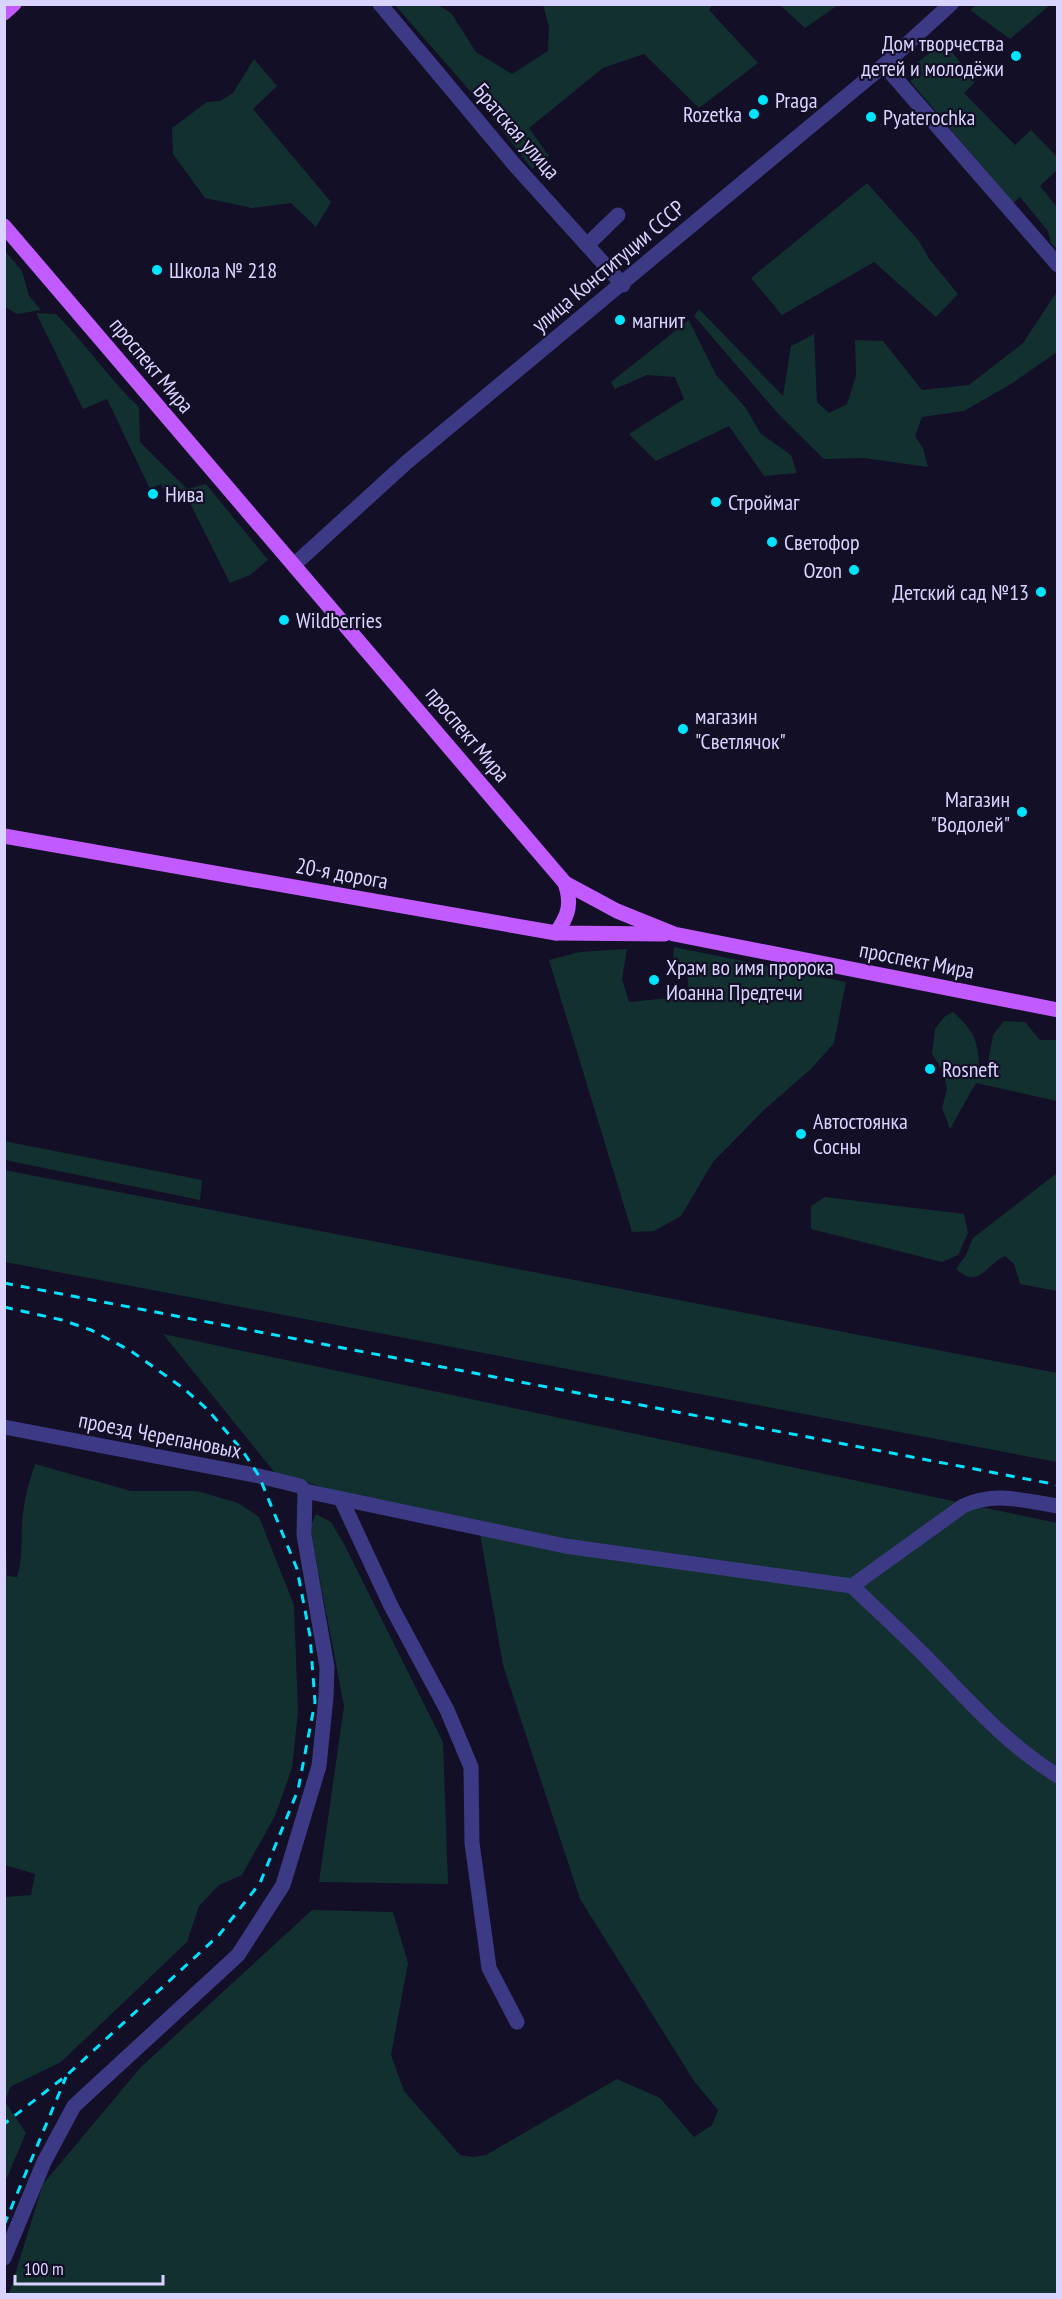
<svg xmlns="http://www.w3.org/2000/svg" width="1062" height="2299" font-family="'PT Sans Narrow',sans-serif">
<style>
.green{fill:#12302f}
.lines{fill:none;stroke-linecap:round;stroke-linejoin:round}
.minor{stroke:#3d3a85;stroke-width:15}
.major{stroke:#c25bff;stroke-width:15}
.rail{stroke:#00e5ff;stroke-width:3;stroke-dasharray:9 8;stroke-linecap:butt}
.poi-dot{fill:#00e5ff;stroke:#130f26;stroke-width:2}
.labels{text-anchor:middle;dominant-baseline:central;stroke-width:4.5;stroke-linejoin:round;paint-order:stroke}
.poi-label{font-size:22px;fill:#d9d4ff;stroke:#130f26;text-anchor:start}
.street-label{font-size:22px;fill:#d9d4ff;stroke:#130f26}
</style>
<rect width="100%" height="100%" fill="#130f26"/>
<g class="green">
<path d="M978 4H1050V5L1010 39 970 10Z"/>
<path d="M395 5H438L451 13 476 52 512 74 548 51 549 27 543 5H712L709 10 758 63 699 108 644 54 603 68 529 128 549 156 532 169 485 108Z"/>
<path d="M780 5H838L805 28Z"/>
<path d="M944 41 975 82 964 93 1015 145 1031 130 1057 157V170L1040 186 1057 207V249L1051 243 1048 231 1020 197 1013 203 910 81 921 74 916 64Z"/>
<path d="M254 59 277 86 253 109 331 202 316 227 291 203 252 208 205 198 173 154 172 128 207 102 220 101 233 93Z"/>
<path d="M867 183 919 241 930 260 958 294 936 317 874 262 782 315 751 278Z"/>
<path d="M5 251 22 271 29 296 41 310 17 314 5 307Z"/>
<path d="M1056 293 1057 352 1011 384 964 411 922 417 915 436 923 448 928 467 864 458 824 459 781 417 694 316 699 309 783 396 791 346 814 334 817 402 829 413 847 404 856 376 855 340 883 341 922 390 969 385 1023 343Z"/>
<path d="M36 313 56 314C86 344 109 379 139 407L140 442 187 489 206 484 268 560 250 575 230 583 190 503 177 486 164 490 161 484 150 489 107 399 83 409Z"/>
<path d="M689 320 716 375 746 408 760 433 791 455 797 473 764 476 729 426 656 461 629 434 684 399 675 377 647 375 615 389 611 382Z"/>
<path d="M674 947 846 982 834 1043 812 1068 764 1110 713 1162 681 1216 654 1231 632 1232 549 960 580 952 627 949 622 979 629 1002 689 996 687 972 673 957Z"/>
<path d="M953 1012C976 1032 979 1044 979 1073H986L993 1035 1004 1021 1025 1022 1040 1040H1057V1101L976 1083 950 1129 942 1108 947 1089 943 1071 932 1054 935 1029 944 1017Z"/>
<path d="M4 1141 202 1180 200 1200 5 1160Z"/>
<path d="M4 1170 1057 1373V1462L5 1262Z"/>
<path d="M1057 1173V1291L1020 1284 1014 1264 1005 1256C985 1265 980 1290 956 1269L966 1255 973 1238Z"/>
<path d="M825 1197 964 1214 968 1233 958 1255 942 1262 811 1229V1206Z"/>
<path d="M163 1334 1057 1523V2294H9L43 2184 141 2067 312 1910 393 1912 408 1963 391 2055 404 2091 460 2155 473 2157 486 2155 617 2079 660 2098 694 2137 712 2125 718 2110 694 2081 580 1899 503 1665 480 1534 275 1473Z"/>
<path d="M35 1464 131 1491H197L238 1503 259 1517 294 1605 298 1712 292 1768 275 1816 242 1875 219 1885 199 1906 187 1942 61 2062 10 2087 5 2102 26 2133 5 2182V1897L31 1895 35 1874 5 1865 4 1494 7 1576 17 1577C23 1559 21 1543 22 1525 23 1504 28 1484 35 1464Z"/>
<path d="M316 1514 331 1522 345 1546 443 1742 448 1884 319 1882 344 1706 313 1544 311 1525Z"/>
</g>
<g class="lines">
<g class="minor">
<path d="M380 4 513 163 623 285"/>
<path d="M884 65 1058 265"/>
<path d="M587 245 618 215"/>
<path d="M295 564 407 462 884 65 951 4"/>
<path d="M4 1427 259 1476 300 1486 305 1491 565 1546 852 1586 963 1506C996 1491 1023 1501 1058 1506"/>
<path d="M341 1499 391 1606 447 1710 471 1767 472 1843 489 1968 517 2022"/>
<path d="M852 1586C875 1608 899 1630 922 1653 966 1697 1004 1743 1058 1776"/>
<path d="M4 2258 44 2162 74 2106 238 1955 283 1885 319 1766 326 1697 327 1667 304 1535 305 1491"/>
</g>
<g class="major">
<path d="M4 13 14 4"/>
<path d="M4 226 565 883 617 911 674 934 1058 1010"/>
<path d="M4 836 556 933 665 934"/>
<path d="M556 933C569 915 572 903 565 883"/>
</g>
<g class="rail">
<path d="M4 1283 1058 1485"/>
<path d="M4 1307 62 1320 91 1330 131 1351 183 1388 208 1410 242 1450 259 1476 297 1569 310 1636 315 1702 298 1790 260 1883 219 1935 67 2075 4 2124"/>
<path d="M4 2225 66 2077"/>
</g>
</g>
<g class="poi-dot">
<circle cx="1016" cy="56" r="6"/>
<circle cx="763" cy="100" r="6"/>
<circle cx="754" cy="114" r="6"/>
<circle cx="871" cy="117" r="6"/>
<circle cx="157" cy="270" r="6"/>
<circle cx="620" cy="320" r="6"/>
<circle cx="153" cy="494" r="6"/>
<circle cx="716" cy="502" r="6"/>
<circle cx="772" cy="542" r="6"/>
<circle cx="854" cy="570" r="6"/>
<circle cx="1041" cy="592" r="6"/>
<circle cx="284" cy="620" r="6"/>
<circle cx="683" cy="729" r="6"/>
<circle cx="1022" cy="812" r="6"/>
<circle cx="654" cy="980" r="6"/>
<circle cx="930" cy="1069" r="6"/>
<circle cx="801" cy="1134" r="6"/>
</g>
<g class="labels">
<g class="poi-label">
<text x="1004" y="43" text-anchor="end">Дом творчества<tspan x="1004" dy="25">детей и молодёжи</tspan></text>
<text x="775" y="100">Praga</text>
<text x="742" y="114" text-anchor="end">Rozetka</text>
<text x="883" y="117">Pyaterochka</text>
<text x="169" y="270">Школа № 218</text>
<text x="632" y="320">магнит</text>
<text x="165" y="494">Нива</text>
<text x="728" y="502">Строймаг</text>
<text x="784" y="542">Светофор</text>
<text x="842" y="570" text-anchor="end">Ozon</text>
<text x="1029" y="592" text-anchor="end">Детский сад №13</text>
<text x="296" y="620">Wildberries</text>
<text x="695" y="716">магазин<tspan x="695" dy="25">"Светлячок"</tspan></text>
<text x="1010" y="799" text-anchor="end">Магазин<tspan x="1010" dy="25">"Водолей"</tspan></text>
<text x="666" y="967">Храм во имя пророка<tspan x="666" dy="25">Иоанна Предтечи</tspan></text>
<text x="942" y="1069">Rosneft</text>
<text x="813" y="1121">Автостоянка<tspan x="813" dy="25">Сосны</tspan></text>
</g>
<g class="street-label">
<text transform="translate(517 131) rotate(49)">Братская улица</text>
<text transform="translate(608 266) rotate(-40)">улица Конституции СССР</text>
<text transform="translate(152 365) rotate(50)">проспект Мира</text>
<text transform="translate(468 734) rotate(50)">проспект Мира</text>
<text transform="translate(342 873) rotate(10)">20-я дорога</text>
<text transform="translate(917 960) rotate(11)">проспект Мира</text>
<text transform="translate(160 1435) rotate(11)">проезд Черепановых</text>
</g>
</g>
<rect width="1062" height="2299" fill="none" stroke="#d9d4ff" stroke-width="12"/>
<path d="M15 2275v9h148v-9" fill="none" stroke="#d9d4ff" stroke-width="3"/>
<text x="24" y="2275" font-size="18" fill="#d9d4ff" stroke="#130f26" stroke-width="4.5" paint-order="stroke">100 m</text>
</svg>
